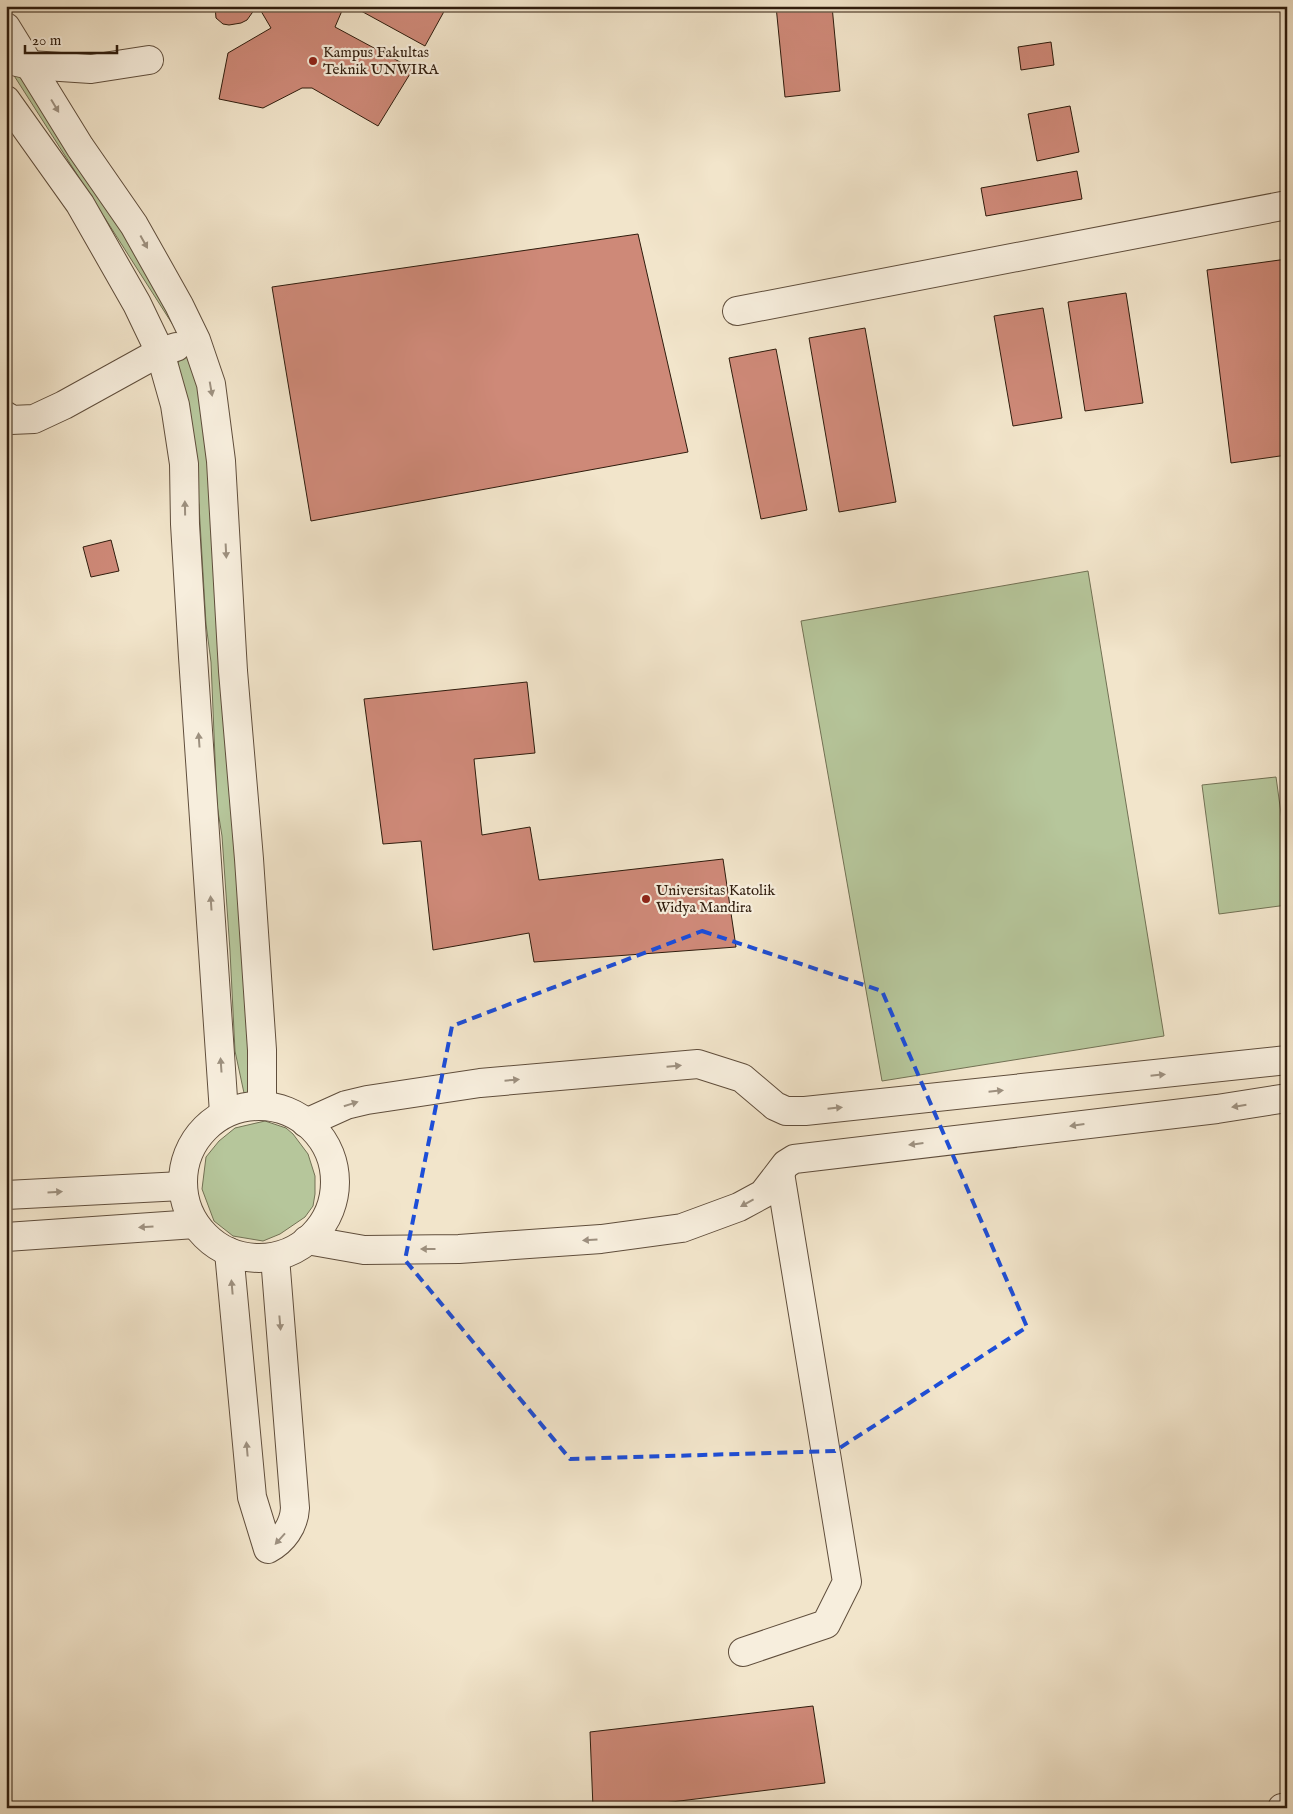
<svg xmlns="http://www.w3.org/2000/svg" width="1293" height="1814" font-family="'IM FELL English',serif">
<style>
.green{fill:#b6c69b;stroke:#727154}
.building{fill:#ce8978;stroke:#2f1c0d}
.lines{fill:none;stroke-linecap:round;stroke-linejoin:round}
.minor-casing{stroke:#604e3c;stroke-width:30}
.minor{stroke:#f7eedd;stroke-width:28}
.oneway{fill:#9d907f}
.marked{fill:none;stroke:#1d4ed8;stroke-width:4;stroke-dasharray:10 6;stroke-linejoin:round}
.poi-dot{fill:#8f2418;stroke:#f7eedd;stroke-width:2}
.labels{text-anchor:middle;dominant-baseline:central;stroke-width:4.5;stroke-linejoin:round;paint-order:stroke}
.poi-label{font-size:15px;fill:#2f1c0d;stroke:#f7eedd;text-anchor:start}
</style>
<rect width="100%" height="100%" fill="#f2e5cb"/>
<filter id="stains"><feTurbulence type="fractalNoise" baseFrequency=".004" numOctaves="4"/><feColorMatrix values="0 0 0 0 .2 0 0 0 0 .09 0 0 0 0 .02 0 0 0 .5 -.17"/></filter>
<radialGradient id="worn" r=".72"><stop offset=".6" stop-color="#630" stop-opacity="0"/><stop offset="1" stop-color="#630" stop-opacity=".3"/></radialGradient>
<g class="green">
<path d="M6 24 187 334 173 325 6 63Z"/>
<path d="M193 356 199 366 220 588 251 1094 244 1093 235 1051 230 951 222 836 217 805 211 662 206 624 199 505 176 366 181 358Z"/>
<path d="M1088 571 1164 1036 882 1081 801 621Z"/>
<path d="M1276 777 1287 857V905L1219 914 1202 785Z"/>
<path d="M265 1121 286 1128 293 1134 308 1154 315 1176V1194L313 1206 305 1217 280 1234 263 1241 233 1236 214 1221 202 1189 206 1157 219 1141 235 1128Z"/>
</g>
<g class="building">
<path d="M215 6H257L247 20 241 23 229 25 223 24 216 18Z"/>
<path d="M258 6H344L335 27 413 69 378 126 312 88H302L263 108 219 99 228 53 271 28Z"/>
<path d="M352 6H447L425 46Z"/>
<path d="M776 6H832L840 91 785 97Z"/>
<path d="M1051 42 1054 65 1021 70 1018 47Z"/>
<path d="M1070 106 1079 152 1037 161 1028 114Z"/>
<path d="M1077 171 1082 199 986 216 981 188Z"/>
<path d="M638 234 688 452 311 521 272 287Z"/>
<path d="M1287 259V455L1231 463 1207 270Z"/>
<path d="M1126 293 1143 403 1085 411 1068 302Z"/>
<path d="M1043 308 1062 418 1013 426 994 316Z"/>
<path d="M865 328 896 502 839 512 809 338Z"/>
<path d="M776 349 807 510 761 519 729 358Z"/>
<path d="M111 540 119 571 91 577 83 547Z"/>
<path d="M527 682 535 753 474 759 482 835 530 827 539 880 723 859 736 947 534 962 529 933 433 950 421 841 383 844 364 699Z"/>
<path d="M813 1706 825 1783 623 1808H593L590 1732Z"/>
</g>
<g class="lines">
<defs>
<g id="minor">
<path d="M6 27 80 147 134 225 179 305 196 340 211 384 221 461 233 671 249 859 262 1050V1104"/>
<path d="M17 62 30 65 91 69 149 60"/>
<path d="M6 100 80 204 137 304 160 352 175 405 184 464 185 524 193 657 224 1113"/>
<path d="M737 311 1287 205"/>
<path d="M6 416 11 420 34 419 64 405 160 352 176 347"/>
<circle cx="259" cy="1182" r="76"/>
<path d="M306 1123 346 1105 367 1100 480 1083 698 1064 742 1078 775 1106 786 1111H805L1287 1060"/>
<path d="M6 1195 182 1186"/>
<path d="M6 1237 195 1224"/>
<path d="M307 1240 364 1250 459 1249 601 1239 682 1228 739 1207 763 1194 786 1164 794 1159 1217 1109 1287 1098"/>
<path d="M229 1252 252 1497 268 1549C283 1541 294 1526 295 1508L275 1257"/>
<path d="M743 1652 826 1624 847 1582 780 1173"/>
<path d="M1282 1808 1287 1807"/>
</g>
</defs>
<use href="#minor" class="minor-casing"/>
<use href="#minor" class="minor"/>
</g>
<defs><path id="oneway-solid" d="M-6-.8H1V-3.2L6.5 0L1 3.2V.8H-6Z" transform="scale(1.25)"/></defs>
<g class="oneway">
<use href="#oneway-solid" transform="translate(55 106) rotate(59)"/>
<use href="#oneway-solid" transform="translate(144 242) rotate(61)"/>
<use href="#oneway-solid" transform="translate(211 389) rotate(80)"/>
<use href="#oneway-solid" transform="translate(185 508) rotate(-91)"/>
<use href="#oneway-solid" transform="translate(226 551) rotate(87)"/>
<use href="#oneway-solid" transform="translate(199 740) rotate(-94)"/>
<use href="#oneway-solid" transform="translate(211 903) rotate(-94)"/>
<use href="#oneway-solid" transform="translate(221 1065) rotate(-94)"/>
<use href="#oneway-solid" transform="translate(674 1066) rotate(-5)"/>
<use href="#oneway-solid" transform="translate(1158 1075) rotate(-6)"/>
<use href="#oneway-solid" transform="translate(512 1080) rotate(-5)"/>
<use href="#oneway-solid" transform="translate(996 1091) rotate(-6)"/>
<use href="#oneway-solid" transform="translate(351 1104) rotate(-17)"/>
<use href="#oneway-solid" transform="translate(1239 1106) rotate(171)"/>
<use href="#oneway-solid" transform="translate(835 1108) rotate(-6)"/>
<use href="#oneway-solid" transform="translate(1077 1125) rotate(172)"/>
<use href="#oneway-solid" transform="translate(916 1144) rotate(173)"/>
<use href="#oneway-solid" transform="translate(55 1192) rotate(-3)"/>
<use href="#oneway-solid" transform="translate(747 1203) rotate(151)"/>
<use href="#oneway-solid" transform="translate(146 1227) rotate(176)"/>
<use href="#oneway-solid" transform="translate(590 1240) rotate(176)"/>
<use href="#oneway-solid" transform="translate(428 1249) rotate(180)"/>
<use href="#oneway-solid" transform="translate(232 1287) rotate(-95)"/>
<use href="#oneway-solid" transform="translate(280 1323) rotate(85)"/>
<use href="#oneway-solid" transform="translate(247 1449) rotate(-95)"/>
<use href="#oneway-solid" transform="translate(280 1539) rotate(132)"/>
</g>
<path class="marked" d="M702 931 882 991 1027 1327 835 1451 570 1459 405 1260 452 1026Z"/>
<g class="poi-dot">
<circle cx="313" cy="61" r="5"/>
<circle cx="646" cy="899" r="5"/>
</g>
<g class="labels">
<g class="poi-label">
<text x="323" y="52">Kampus Fakultas<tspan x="323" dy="17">Teknik UNWIRA</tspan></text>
<text x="656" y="890">Universitas Katolik<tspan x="656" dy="17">Widya Mandira</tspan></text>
</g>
</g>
<rect width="1293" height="1814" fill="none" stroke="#f2e5cb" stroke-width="25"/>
<rect x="8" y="8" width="1278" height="1799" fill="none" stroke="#2f1c0d" stroke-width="2.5"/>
<rect x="12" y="12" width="1268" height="1789" fill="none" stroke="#2f1c0d"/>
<path d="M25 45v8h92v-8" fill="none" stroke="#2f1c0d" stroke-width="2.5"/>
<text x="32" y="45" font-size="15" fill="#2f1c0d" stroke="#f7eedd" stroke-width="4" paint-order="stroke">20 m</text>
<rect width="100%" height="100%" filter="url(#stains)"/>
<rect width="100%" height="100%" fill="url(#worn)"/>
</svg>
